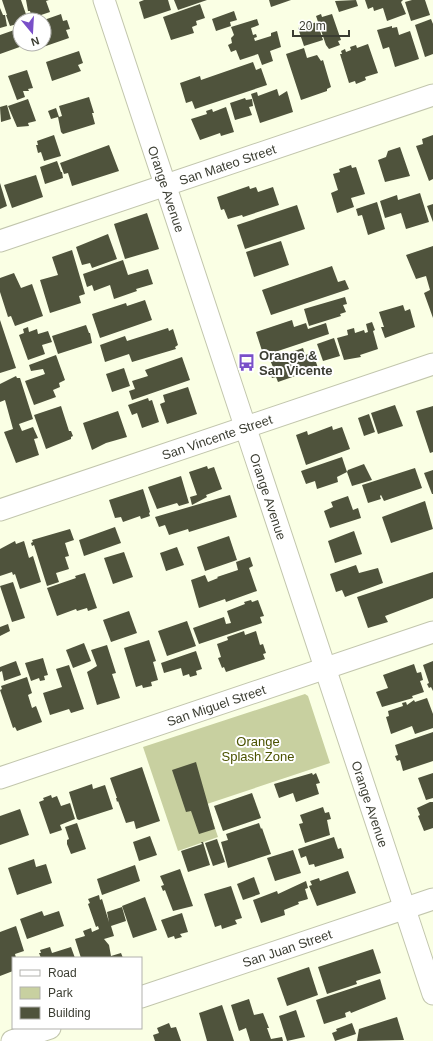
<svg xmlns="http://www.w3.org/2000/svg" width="433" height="1041" font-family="Helvetica,sans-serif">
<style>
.green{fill:#c8d0a0}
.building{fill:#4f533c}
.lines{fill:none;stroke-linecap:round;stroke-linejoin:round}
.minor-casing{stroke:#c2c6ad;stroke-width:23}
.minor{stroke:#fff;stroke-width:21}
.labels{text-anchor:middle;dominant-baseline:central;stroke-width:4;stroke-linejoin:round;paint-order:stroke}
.street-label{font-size:13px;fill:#3b3d32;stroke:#fff}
.poi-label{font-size:13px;font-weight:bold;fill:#3b3d32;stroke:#fff;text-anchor:start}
.park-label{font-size:13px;fill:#4b5200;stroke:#fff}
</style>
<rect width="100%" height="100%" fill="#faffe4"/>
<path class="green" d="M305 694 308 696 330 763 207 804 218 837 178 851 143 747Z"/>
<g class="building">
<path d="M2 0H21L28 20H20V23L10 26 6 15H7Z"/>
<path d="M26 0H49L46 1 50 12 32 18 30 11H28Z"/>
<path d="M144 0H168L171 10 144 19 139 2Z"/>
<path d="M174 0H207L178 10Z"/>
<path d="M269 0H291L271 7Z"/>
<path d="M356 0 358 6 339 12 335 1Z"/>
<path d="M365 0H403L401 2 406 14 387 21 383 8 374 11 373 7 368 9Z"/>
<path d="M412 0H425L430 15 411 21 405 2Z"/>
<path d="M200 4 205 18 196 21 197 25 192 27 194 33 171 40 163 17Z"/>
<path d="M0 8 3 15H5L7 26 0 28Z"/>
<path d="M234 11 237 20 230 22 231 26 216 31 212 19Z"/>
<path d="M61 14 63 21 67 20 70 29 66 30 69 38 43 47 44 20Z"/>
<path d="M321 14 322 17 332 14 341 40 338 41 340 45 329 49 326 45 316 16Z"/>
<path d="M257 19 259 25 251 28 253 35 256 34 257 37 254 38 255 41 271 36V33L277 31 281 47 270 51 273 61 262 65 258 54 240 60 236 50 231 52 228 45 232 43 231 38 234 35 231 27Z"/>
<path d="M431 19 433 24V54L425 57 415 25Z"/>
<path d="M317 22 323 40 304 46 298 28Z"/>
<path d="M392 26V28L397 27 399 35 410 31 419 59 395 67 389 47 383 49 377 30Z"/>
<path d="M20 28V44H28L0 54V35Z"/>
<path d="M368 44 378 73 365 77 366 80 356 84 355 81 349 83 340 54H342L341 51 345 49 346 52 351 50 350 47 356 45 357 48Z"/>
<path d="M304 48 307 58 317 55 321 61 323 60 331 87 327 89V91L301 100 286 54Z"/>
<path d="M79 51 83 63 78 65 81 71 52 81 46 62Z"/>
<path d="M253 62 256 70 261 68 267 85 195 109 192 101 186 103 180 83 200 76 201 80Z"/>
<path d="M27 70 33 88 28 89 29 91H23L25 97 17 100 8 76Z"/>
<path d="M277 89 279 96 287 91 293 112 260 123 251 94 257 92 258 96Z"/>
<path d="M89 97 94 113H92L95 124 63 134 61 132 58 117 51 119 48 111 56 108 59 117 62 116 59 106Z"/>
<path d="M245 98 246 100 252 99 253 106 249 107 252 115 235 120 230 103Z"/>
<path d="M28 99 36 121 28 123 29 126 17 127 8 106Z"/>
<path d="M7 105 11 119 1 122 0 107Z"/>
<path d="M226 107 234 132 221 136 220 133 200 140 191 119 207 114 206 111 212 109 213 112Z"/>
<path d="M54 135 61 156 44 161 41 152 38 153 36 145H38L37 141Z"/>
<path d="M433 135V179L429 181 416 146 423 144 422 139Z"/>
<path d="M109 145 119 171 72 186 68 173 64 174 60 163Z"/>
<path d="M400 147 410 176 385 182 378 160 386 157 388 151Z"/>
<path d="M57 161 61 172H62L63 178 45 184 40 167Z"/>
<path d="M351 165 352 168 356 167 365 194 351 198 354 207 337 213 331 193 338 190 333 174 340 172 339 169Z"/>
<path d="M36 175 43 197 12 208 4 185Z"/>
<path d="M0 183 7 206 0 209Z"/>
<path d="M249 186 250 189 256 187 258 192 273 187 279 205 243 217 242 215 228 219 224 209 221 210 217 197Z"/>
<path d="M420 193 429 222 406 229 401 213 385 218 380 201 397 195 398 200Z"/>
<path d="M377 202 385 229 368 235 362 215 358 216 356 209Z"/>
<path d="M433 204V222L427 206Z"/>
<path d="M297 205 305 229 245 249 237 225Z"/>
<path d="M147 213 159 249 125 259 114 224Z"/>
<path d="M108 234 117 259 92 268 90 263 82 265 76 247Z"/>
<path d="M281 241 289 265 254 277 246 252Z"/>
<path d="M433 246V318L424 293 430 290 426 276 416 279 406 255Z"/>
<path d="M72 250 85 294 79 296 81 303 50 313 40 280 58 275 52 257Z"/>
<path d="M123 260 128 275 148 269 153 284 136 289 137 291 114 299 110 285 94 291 92 285 87 287 83 274Z"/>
<path d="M332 266 338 282 345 280 349 289 271 315 262 290Z"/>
<path d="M14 273 21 288 32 284 43 316 15 326 11 316 8 317 0 292V278Z"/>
<path d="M345 297 347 304 343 305 346 312 340 314 341 316 309 326 304 309Z"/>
<path d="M145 300 152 320 100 338 92 314 126 303 127 306Z"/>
<path d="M403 305 405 311 410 309 415 327 385 338 381 327H384L379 312Z"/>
<path d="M0 320 16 368 0 373Z"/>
<path d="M292 320 294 327 306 323 308 329 326 323 329 334 269 354 268 352 263 354 256 332Z"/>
<path d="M372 322 375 330 373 331 378 349 360 355 361 357 344 360 337 338 348 335 347 330 354 328 355 333 364 330 365 333 368 332 366 324Z"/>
<path d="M86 325 89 333H90L92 343 58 354 52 336Z"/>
<path d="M28 327 29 332 37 329 38 334 48 331 52 342 42 345 45 354 28 360 19 335 24 333 23 329Z"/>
<path d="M168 328 169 331 173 329 178 345 175 347 176 349 132 362 129 354 105 362 100 345 125 336 127 341Z"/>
<path d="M334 338 340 356 323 361 317 344Z"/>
<path d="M303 348 305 355 313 353 318 368 278 382 276 377 272 378 268 369 273 367 270 360Z"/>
<path d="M56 355 65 380 59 383 60 387 53 390 56 397 34 405 25 381 45 374 43 369 31 371 29 365Z"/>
<path d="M182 357 190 380 132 400 129 391 135 389 132 381 148 376 145 370Z"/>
<path d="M124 368 130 386 112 392 106 374Z"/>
<path d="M16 376 17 378H20L33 419 19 424 22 431 33 427 38 438 34 439 39 455 16 463 4 432 13 429 5 400 0 402V384Z"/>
<path d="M188 387 197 414 167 424 160 404 165 402 163 395Z"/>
<path d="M148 398 149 401 152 400 159 422 142 428 137 413 132 415 128 405Z"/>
<path d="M395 405 403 426 378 434 371 413Z"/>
<path d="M61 406 69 431H71L73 436 71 437V439L46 449 34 415Z"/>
<path d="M433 406V452L430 453 416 411Z"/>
<path d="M118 411 127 437 106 443 92 450 83 423Z"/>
<path d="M369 414 375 432 364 436 358 418Z"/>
<path d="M332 426 333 430 342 427 350 449 306 465 296 435 307 431 308 435Z"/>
<path d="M342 457 347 472 337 477 338 482 317 489 315 481 306 484 301 471Z"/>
<path d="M364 464 372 480 352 486 347 472 348 470Z"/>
<path d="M207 466 208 469 214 467 222 489 206 495 207 497 192 505 190 497 197 495 189 472Z"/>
<path d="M415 468 422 488 384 501 381 495 380 496 381 499 368 503 362 485Z"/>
<path d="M433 470V494H432L424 473Z"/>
<path d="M181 476 189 503 179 506 177 503 157 509 148 487Z"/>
<path d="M143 489 150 512 149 513 150 516 141 519 140 516 123 522 121 517 115 518 109 500Z"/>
<path d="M230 495 237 517 189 532 188 529 169 535 165 525 159 527 155 517Z"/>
<path d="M348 496 353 510 358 508 361 518 330 528 324 511 333 507 331 502Z"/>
<path d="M425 501 433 529 391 543 382 517Z"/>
<path d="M115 527 121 543 84 556 79 540Z"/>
<path d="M70 529 74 540 65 543 69 556 65 557 69 569 56 573 59 582 47 586 34 545 32 546 31 543 33 542 32 540Z"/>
<path d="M354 531 362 554 335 563 328 541Z"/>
<path d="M229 536 237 560 205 571 197 547Z"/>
<path d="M15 541 16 544 24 541 29 558 33 556 41 582 20 589 15 574 13 575 12 572 0 576V549Z"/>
<path d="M177 547 184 565 166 571 160 553Z"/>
<path d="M124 552 133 577 113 584 104 558Z"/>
<path d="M250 557 253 566 249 568 257 591 226 602 225 599 199 608 191 580 205 575 208 582 218 578 217 577 238 570 236 562Z"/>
<path d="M356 565 359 573 378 568 383 583 345 597 342 590 336 592 330 574Z"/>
<path d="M433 572V598L385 616 388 622 368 628 357 597Z"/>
<path d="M85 573 97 608 88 611 87 608 77 611 76 609 57 616 47 588 76 578 75 576Z"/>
<path d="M13 582 25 618 12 622 0 586Z"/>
<path d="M251 600 252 602 258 600 264 616 260 617 262 623 199 644 193 628 224 617 226 624 231 623 227 611 245 604 244 602Z"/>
<path d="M129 611 137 633 111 642 103 620Z"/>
<path d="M187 621 196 646 167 656 158 631Z"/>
<path d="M8 624 10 631 0 636V627Z"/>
<path d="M244 631 245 635 256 631 260 645 263 644 266 653 263 654 265 659 226 672 224 667 222 668 218 658 221 657 217 644 228 640 227 637Z"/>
<path d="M149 640 156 661 153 662 158 680 151 682 152 686 143 688 142 685 136 687 124 648Z"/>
<path d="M84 643 91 661 73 668 66 650Z"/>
<path d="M107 645 116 673 112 674 120 698 97 705 87 672 97 666 91 650Z"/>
<path d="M196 651 202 669 196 671 197 675 190 677 189 674 183 676 181 668 164 673 161 663Z"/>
<path d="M43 658 48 675 44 676 45 680 40 681 39 678 31 681 25 663Z"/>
<path d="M16 661 21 675 4 681 2 671 0 672V667Z"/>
<path d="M433 661V691L431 687 429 688 427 684 429 683 423 665Z"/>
<path d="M414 664 417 673 421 672 423 680 420 681 424 692 412 696 413 698 382 707 376 692 388 688 383 675Z"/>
<path d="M69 665 84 709 71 713 69 709 50 715 43 693 62 687 56 669Z"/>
<path d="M27 677 32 693 28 695 32 708 36 706 42 722 17 731 15 727 13 728 0 690 2 689 1 686Z"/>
<path d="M427 698 433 714V728L415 734 412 726 391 734 386 717 389 716 388 711 403 706 402 703 406 702 407 705 414 700 415 702Z"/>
<path d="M433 732V761L403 771 400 760 397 761 395 756 398 755 395 745Z"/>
<path d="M196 762 215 829 199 834 191 811 186 812 172 770Z"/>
<path d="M142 767 160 821 136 829 134 821 126 823 118 801 117 802 116 798H117L110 778Z"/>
<path d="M312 773 313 775 316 773 320 783 316 784 319 794 296 802 293 793 279 798 274 784Z"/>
<path d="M433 773V798L426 800 418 778Z"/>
<path d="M92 784 93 789 105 785 113 809 79 820 77 819 69 792Z"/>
<path d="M252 793 261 818 223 831 214 806Z"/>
<path d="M51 795 52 798 57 796 61 806 70 803 75 819 60 825 62 830 50 834 39 802 44 800 43 798Z"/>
<path d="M430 802H433V828L424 831 418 816 420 815 417 808Z"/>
<path d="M323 807 325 813 329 812 331 819 327 820 330 835 305 843 299 824 303 823 300 815Z"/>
<path d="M20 809 29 835 0 845V816Z"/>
<path d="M77 823 86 849 71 854 67 844V840L69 839 65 827Z"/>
<path d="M259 823 261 829 262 828 271 854 228 868 221 842 228 840 226 834Z"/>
<path d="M150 836 157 855 139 861 133 842Z"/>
<path d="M334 837 338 849 341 848 344 858 315 867 314 864 309 865 306 856 301 858 298 849Z"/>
<path d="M217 839 225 862 213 866 205 843Z"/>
<path d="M201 842H203L210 865 188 872 181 851 202 844Z"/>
<path d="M293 850 301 873 275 881 267 858Z"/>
<path d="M34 859 36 867 46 864 52 883 17 895 8 868Z"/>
<path d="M135 865 140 881 102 895 97 879Z"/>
<path d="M180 869 193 906 173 911 165 890 163 891 161 886 164 885 160 876Z"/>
<path d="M348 871 356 893 317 906 309 886 312 885 310 881 319 878 320 881Z"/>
<path d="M254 877 260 894 243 900 237 884Z"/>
<path d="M306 881 308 888 305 889 308 899 298 902 299 904 284 910 285 915 261 923 253 900 277 891 278 894Z"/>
<path d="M231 886 242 918 235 920 237 924 222 929 221 925 215 927 204 894Z"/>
<path d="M99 895 100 900 102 899 109 922 107 912 122 907 126 921 111 926 114 936 104 939 109 945 111 956 121 953 123 958H81L75 939 85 936 83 931 91 928 92 932 99 929 98 926 96 927 88 904 90 903 88 899Z"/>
<path d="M145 897 157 930 133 938 122 906Z"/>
<path d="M42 911 44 916 59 911 64 926 27 939 20 919Z"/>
<path d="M182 913 188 932 180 934 182 937 175 939 174 936 168 938 161 920Z"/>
<path d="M16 926 24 951 15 954 16 958H13V971L0 976V932Z"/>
<path d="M50 947 52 953 71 947 75 958H41L39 953H41L40 950Z"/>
<path d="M373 949 381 973 356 981 357 984 327 994 318 967Z"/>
<path d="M309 967 318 995 287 1006 277 978Z"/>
<path d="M380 979 386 999 351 1013 350 1011 345 1013 346 1017 324 1024 316 1000Z"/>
<path d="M249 999 254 1015 263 1013 269 1028H267L271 1039 282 1037 283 1041H250L246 1028 239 1031 231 1005Z"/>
<path d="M222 1005 234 1041H207L199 1013Z"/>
<path d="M296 1010 305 1037 287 1041 279 1016Z"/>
<path d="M397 1017 404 1040 357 1041 359 1029Z"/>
<path d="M169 1023 171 1028 176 1027 181 1041H155L153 1035 159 1033 157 1028Z"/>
<path d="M352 1023 356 1034 335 1041 332 1033 337 1031 336 1029Z"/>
</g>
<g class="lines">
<defs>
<g id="minor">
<path id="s1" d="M104 0 433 994"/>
<path id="s2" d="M0 241 433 95"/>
<path id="s3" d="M0 510 433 364"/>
<path id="s4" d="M0 778 433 632"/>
<path id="s5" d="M141 997 433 899"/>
<path d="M12 1041 50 1028"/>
</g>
</defs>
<use href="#minor" class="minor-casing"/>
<use href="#minor" class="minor"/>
</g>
<defs>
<symbol id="bus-bare" viewBox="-9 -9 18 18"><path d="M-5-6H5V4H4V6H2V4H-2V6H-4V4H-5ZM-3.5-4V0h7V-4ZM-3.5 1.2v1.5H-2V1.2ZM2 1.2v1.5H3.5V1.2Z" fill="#794fc8" stroke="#fff" stroke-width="2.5" paint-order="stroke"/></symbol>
</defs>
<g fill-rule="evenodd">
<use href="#bus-bare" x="234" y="350" width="25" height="25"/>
</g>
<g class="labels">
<g class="street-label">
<text stroke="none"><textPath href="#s2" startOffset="240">San Mateo Street</textPath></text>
<text stroke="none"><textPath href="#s1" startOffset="199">Orange Avenue</textPath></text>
<text stroke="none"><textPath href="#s3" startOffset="229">San Vincente Street</textPath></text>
<text stroke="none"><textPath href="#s1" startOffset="523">Orange Avenue</textPath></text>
<text stroke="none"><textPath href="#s4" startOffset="228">San Miguel Street</textPath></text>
<text stroke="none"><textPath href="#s1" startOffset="847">Orange Avenue</textPath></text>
<text stroke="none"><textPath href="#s5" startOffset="154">San Juan Street</textPath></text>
</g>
<g class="poi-label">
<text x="259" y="355">Orange &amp;<tspan x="259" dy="15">San Vicente</tspan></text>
</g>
<g class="park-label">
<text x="258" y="741">Orange<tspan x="258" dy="15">Splash Zone</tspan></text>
</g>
</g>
<rect x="12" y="957" width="130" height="72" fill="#ffffff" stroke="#b1b1ad"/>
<rect x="20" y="970" width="20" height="6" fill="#ffffff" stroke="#b1b1ad"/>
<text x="48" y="977" font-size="12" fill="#3b3d32">Road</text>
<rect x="20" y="987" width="20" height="12" fill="#c8d0a0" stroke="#b1b1ad"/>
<text x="48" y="997" font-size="12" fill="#3b3d32">Park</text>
<rect x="20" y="1007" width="20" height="12" fill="#4f533c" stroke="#b1b1ad"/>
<text x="48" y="1017" font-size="12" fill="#3b3d32">Building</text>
<g transform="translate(32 32) rotate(162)"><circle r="19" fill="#ffffff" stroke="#b1b1ad"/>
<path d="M0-3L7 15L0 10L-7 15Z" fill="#794fc8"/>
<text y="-6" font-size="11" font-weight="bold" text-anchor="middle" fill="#3b3d32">N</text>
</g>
<path d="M293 30v6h56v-6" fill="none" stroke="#3b3d32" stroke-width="2"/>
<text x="299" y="30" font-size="12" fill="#3b3d32" stroke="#ffffff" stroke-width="3" paint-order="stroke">20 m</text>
</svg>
